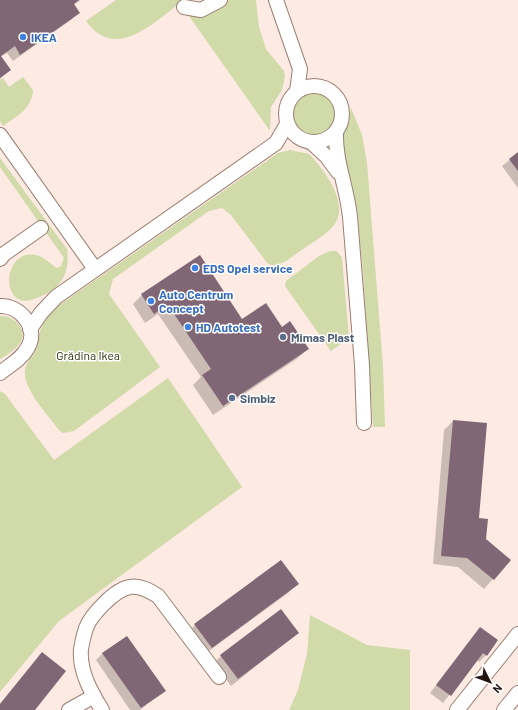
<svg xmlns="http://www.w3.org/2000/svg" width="518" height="710" font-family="Barlow,sans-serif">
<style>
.green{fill:#d1daa9}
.shadow{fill:#0003}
.building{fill:#816776}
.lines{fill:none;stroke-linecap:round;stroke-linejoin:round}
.minor-casing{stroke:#9a7e72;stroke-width:16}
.minor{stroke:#fff;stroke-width:14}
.shop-dot{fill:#3f7fe0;stroke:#fff;stroke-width:1.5}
.service-dot{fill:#5c6f8a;stroke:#fff;stroke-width:1.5}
.labels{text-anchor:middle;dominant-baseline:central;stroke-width:3;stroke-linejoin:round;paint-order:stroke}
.shop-label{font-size:12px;font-weight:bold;fill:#366cbe;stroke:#fff;text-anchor:start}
.service-label{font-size:12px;font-weight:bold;fill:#4e5e75;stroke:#fff;text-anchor:start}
.park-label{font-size:12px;fill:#2c3008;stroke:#fff}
</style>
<rect width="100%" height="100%" fill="#fdeae2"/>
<g class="green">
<path d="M116 0H184C155 21 116 63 86 21Z"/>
<path d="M226 0H256L259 27 266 49 284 71 285 77 282 90 271 107 270 131 189 16 201 15Z"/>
<path d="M23 77 33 90C32 109 17 116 3 126L0 121V80L3 78 9 87Z"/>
<circle cx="314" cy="115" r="22"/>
<path d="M351 108 362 135 367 163 383 366 385 427H373L363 273 357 213 340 154 342 139 348 124Z"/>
<path d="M290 150 309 154C323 168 348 201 336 222 329 234 311 243 300 251 290 258 280 268 268 264L231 215 222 208 209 211 113 279 109 294 160 367 74 431 63 433 59 430C49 416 22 388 25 370 26 362 34 354 36 345 42 325 42 321 58 306L278 153Z"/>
<path d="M0 158 67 249C69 263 67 278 55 288 49 293 42 296 34 299 0 312 1 249 36 255 45 257 50 264 57 268L61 266 64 258 0 167Z"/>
<path d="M330 251H337L342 258 349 338 331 351 285 286 286 281 319 256Z"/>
<path d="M0 316C13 315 29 329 20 343 15 350 7 355 0 359Z"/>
<path d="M168 378 242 487 59 621 0 692V391L5 394 54 460Z"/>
<path d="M310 615 367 645 410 650V710H289L298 690 307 654Z"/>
</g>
<g class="shadow">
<path d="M0 0H81L73 5 78 12 71 20 13 61 7 53 0 57 10 70 0 79Z"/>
<path d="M518 153V188L502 166Z"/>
<path d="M142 295 242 320 307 349 298 358 213 415 193 385 201 377 158 314 145 323 133 304Z"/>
<path d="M453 421 478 519 485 539 510 560 484 589 458 567 433 564 444 430Z"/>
<path d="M297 584 288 593 202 656 186 634 195 625Z"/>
<path d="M481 628 486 655 479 662 477 660 443 703 430 693Z"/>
<path d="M298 633 231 686 214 663 221 656Z"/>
<path d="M42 653 34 710H0V704Z"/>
<path d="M103 653 164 691 140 710H130L96 660Z"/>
</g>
<g class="building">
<path d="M0 0H79L74 4 80 13 20 55 15 46 1 56 11 70 0 78Z"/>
<path d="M518 152V171L509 159Z"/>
<path d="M200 255 242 319 266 303 282 327 290 321 309 349 223 406 202 375 211 369 168 305 154 314 141 294Z"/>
<path d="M453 420 487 423 479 518 488 519 486 539 511 560 494 580 467 558 441 556Z"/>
<path d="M281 560 299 584 212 648 194 624Z"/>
<path d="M281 609 299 633 238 679 220 655Z"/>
<path d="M480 627 498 640 487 656 483 653 451 696 436 685Z"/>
<path d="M127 636 166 691 141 708 102 653Z"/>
<path d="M42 652 66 671 35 710H0V704Z"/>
</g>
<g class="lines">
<defs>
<g id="minor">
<path d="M276 0 300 69 297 91"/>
<path d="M184 7 201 10 220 0"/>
<circle cx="314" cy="114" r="28"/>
<path d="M336 132C335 162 347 187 350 217L362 365 364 423"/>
<path d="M0 135 95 269"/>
<path d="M312 143 327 157 338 172"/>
<path d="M0 259 4 254 41 228"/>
<path d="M0 306C20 305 39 328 28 347 22 359 10 365 0 373"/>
<path d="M30 329 41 313 56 297 276 143 287 124"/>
<path d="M69 710 94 696"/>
<path d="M102 710C91 692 79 671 81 649 82 643 84 634 86 628 91 615 115 589 130 587 140 585 150 591 158 596L219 677"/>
<path d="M457 710 518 634"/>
<path d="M504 710 518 693"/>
</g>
</defs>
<use href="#minor" class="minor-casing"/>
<use href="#minor" class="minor"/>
</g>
<g class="shop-dot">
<circle cx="23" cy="37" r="4"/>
<circle cx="195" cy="268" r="4"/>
<circle cx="151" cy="301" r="4"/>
<circle cx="188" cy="327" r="4"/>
</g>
<g class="service-dot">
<circle cx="283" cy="337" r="4"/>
<circle cx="232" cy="398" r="4"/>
</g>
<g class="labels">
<g class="shop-label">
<text x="31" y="37">IKEA</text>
<text x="203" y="268">EDS Opel service</text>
<text x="159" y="294">Auto Centrum<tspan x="159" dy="14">Concept</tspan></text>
<text x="196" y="327">HD Autotest</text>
</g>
<g class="service-label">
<text x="291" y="337">Mimas Plast</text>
<text x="240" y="398">Simbiz</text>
</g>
<g class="park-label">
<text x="88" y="355">Grădina Ikea</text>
</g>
</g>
<g transform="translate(490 682) rotate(132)" stroke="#ffffff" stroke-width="3" paint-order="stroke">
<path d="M0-3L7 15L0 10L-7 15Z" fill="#201511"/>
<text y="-6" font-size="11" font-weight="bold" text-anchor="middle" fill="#201511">N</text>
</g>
</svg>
